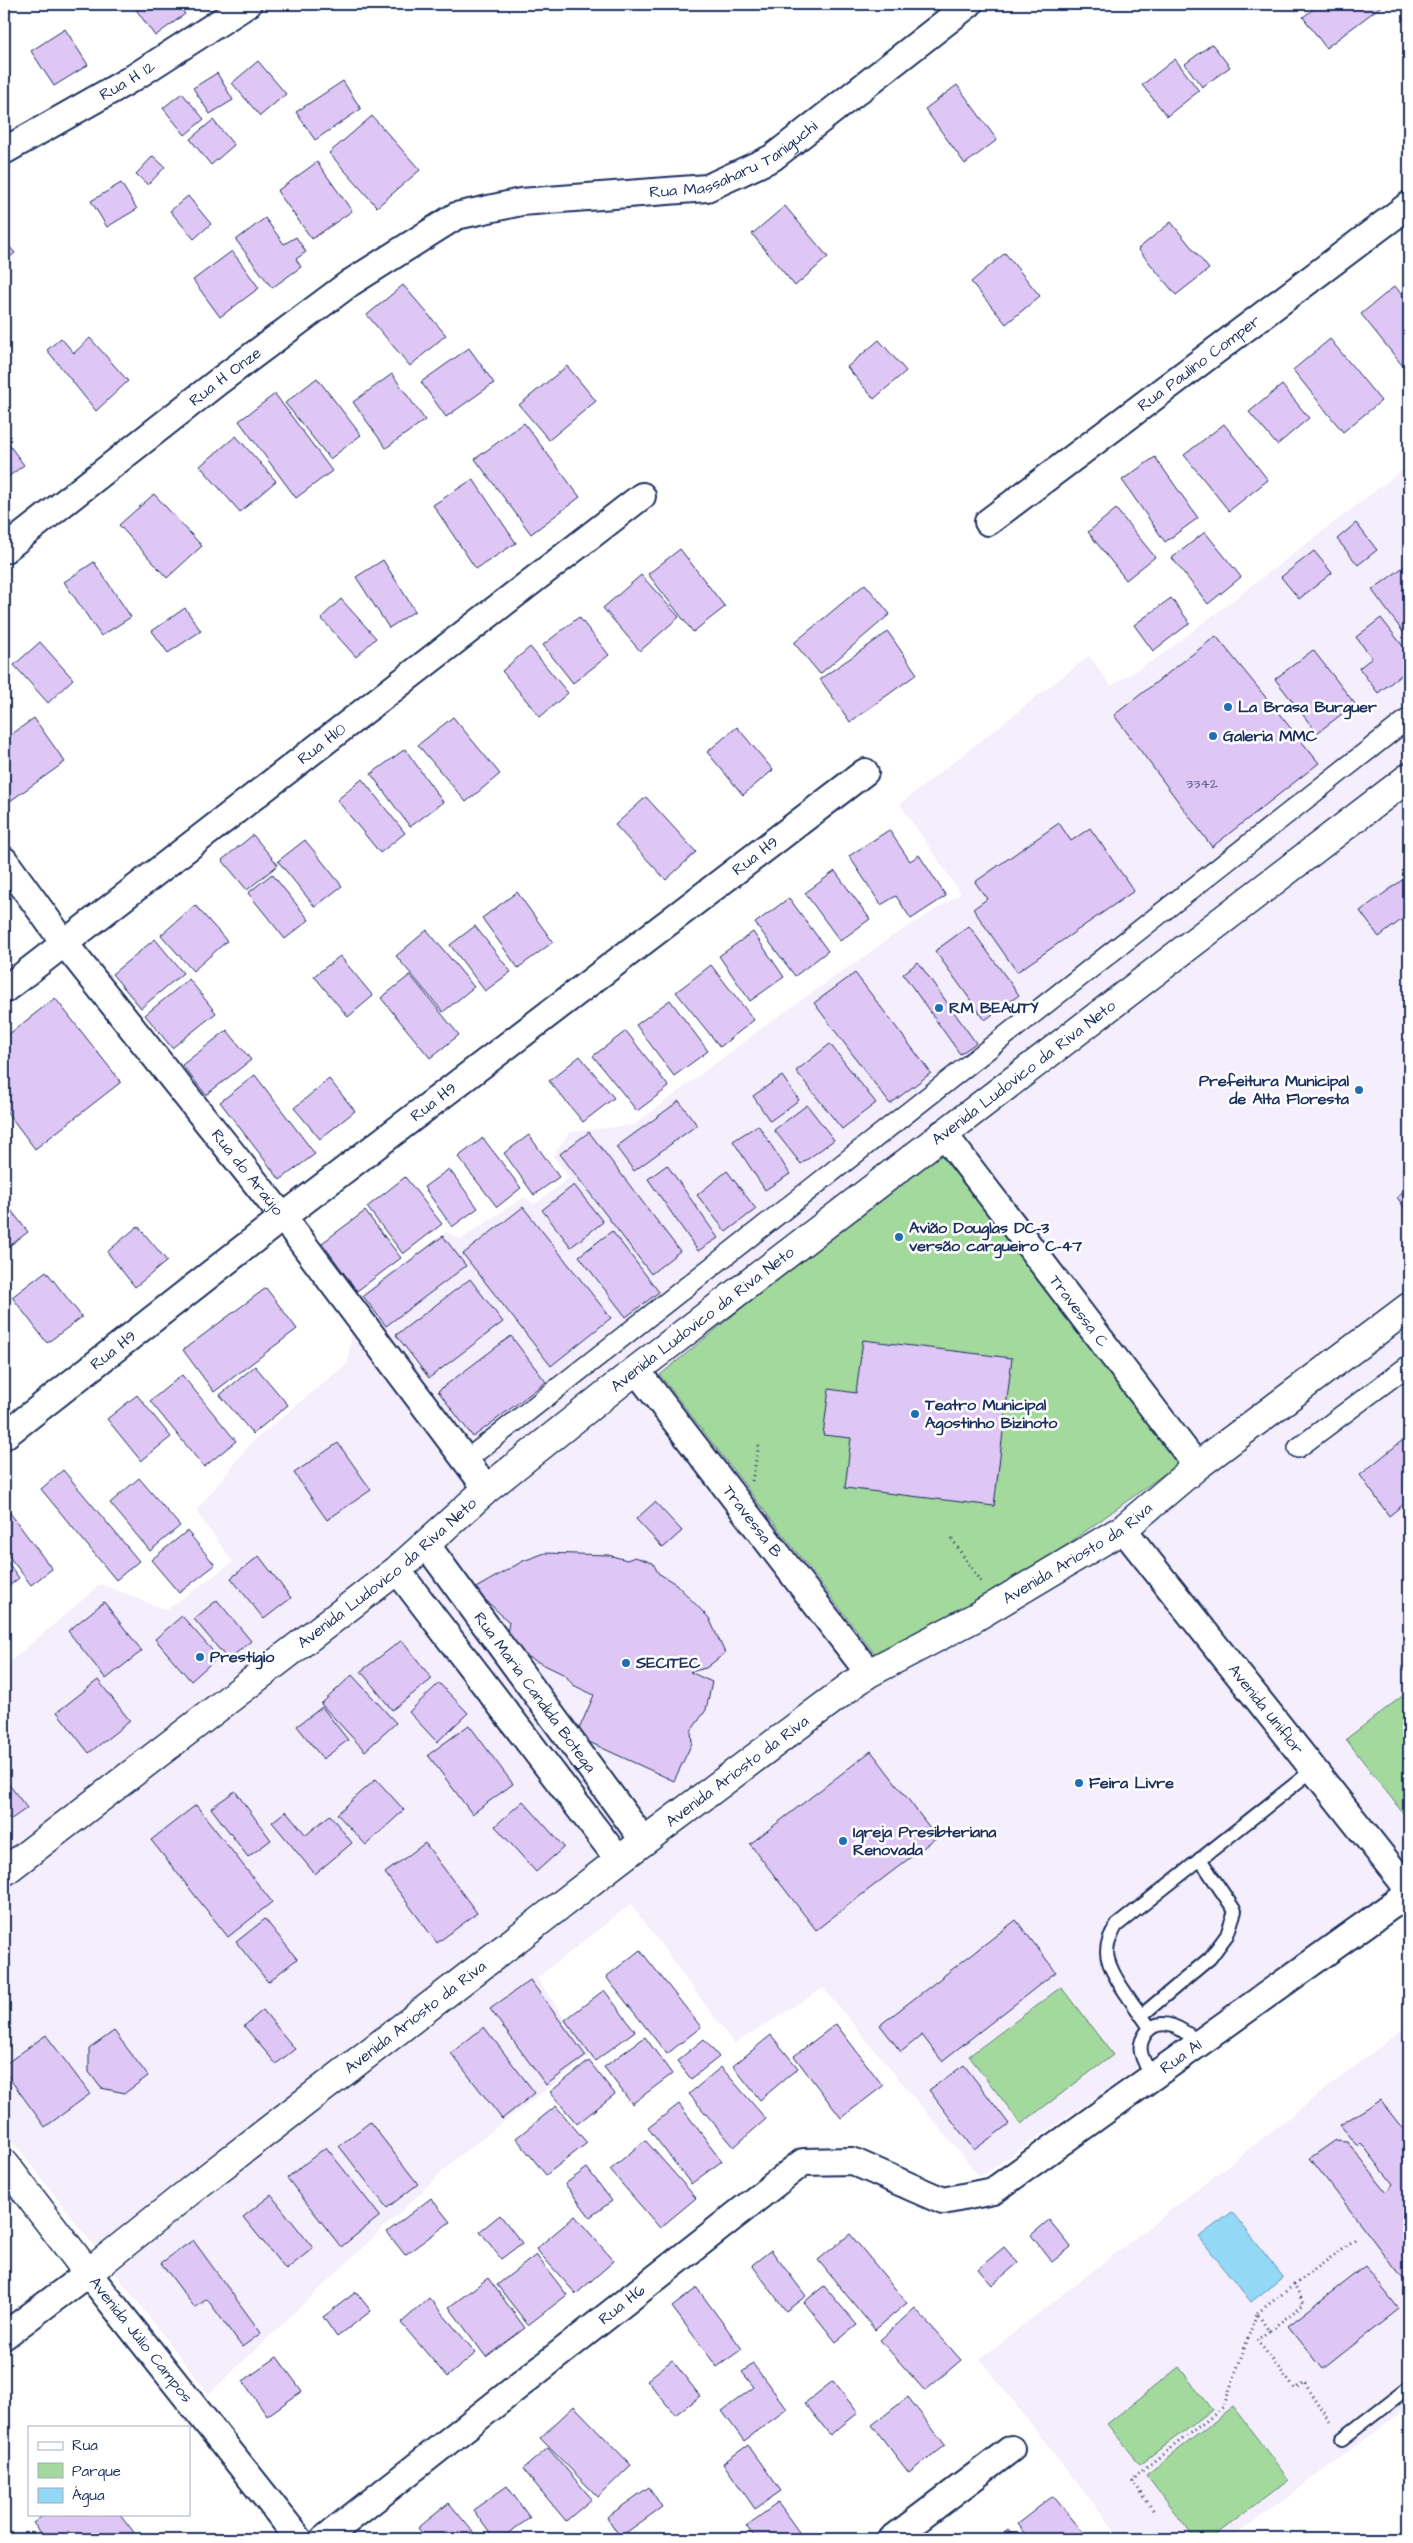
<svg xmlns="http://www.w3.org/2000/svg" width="1413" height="2543" font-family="'Architects Daughter',sans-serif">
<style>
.built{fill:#f5eefc}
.green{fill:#a3d99c;stroke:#5f847d}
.water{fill:#93d9f5;stroke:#6395b9}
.building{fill:#dec6f5;stroke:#1b2f5e}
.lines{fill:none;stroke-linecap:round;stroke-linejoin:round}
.service-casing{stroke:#1b2f5e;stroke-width:16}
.pedestrian-casing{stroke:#1b2f5e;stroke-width:22}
.minor-casing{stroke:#1b2f5e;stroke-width:30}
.tertiary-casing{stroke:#1b2f5e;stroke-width:31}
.path{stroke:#1b2f5e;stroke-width:3;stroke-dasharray:1 4;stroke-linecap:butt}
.service{stroke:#fff;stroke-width:12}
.pedestrian{stroke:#fff;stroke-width:19}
.minor{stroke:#fff;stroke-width:26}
.tertiary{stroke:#fff;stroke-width:28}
.poi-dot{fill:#1f6fb2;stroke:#fff;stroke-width:2}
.labels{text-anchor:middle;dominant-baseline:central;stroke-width:5;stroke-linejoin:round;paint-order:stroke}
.number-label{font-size:14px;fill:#4c5584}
.street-label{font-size:16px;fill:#1b2f5e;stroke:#fff}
.poi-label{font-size:16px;font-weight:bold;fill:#1b2f5e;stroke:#fff;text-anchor:start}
</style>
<rect width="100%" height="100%" fill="#fff"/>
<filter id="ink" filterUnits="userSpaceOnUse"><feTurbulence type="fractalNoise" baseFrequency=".02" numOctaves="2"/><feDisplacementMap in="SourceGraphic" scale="10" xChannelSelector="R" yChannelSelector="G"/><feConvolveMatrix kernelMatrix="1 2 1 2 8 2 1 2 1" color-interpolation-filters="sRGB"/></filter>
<g filter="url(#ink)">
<g class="built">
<path d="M1409 465V1881L980 2177 823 1988 734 2044 631 1904 537 1978 590 2056 459 2156 209 2394 4 2130V1667L101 1584 166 1610 233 1562 196 1511 251 1443 348 1363 355 1298 446 1232 461 1239 524 1197 535 1204 569 1178 553 1156 570 1132 634 1125 769 1023 890 938 961 894 900 804 1089 656 1111 686 1160 656Z"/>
<path d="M1409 2024V2407L1230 2539H1121L980 2359Z"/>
</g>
<g class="green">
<path d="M936 1149 1182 1461 1057 1552 975 1604 875 1654 660 1375Z"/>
<path d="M1409 1691V1821L1346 1739Z"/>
<path d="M1061 1987 1113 2055 1021 2124 969 2056Z"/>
<path d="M1179 2367 1212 2410 1140 2464 1107 2424Z"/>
<path d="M1233 2407 1289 2480 1210 2539H1195L1146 2475Z"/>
</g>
<path class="water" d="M1232 2212 1283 2277 1251 2302 1199 2237Z"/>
<g class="building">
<path d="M132 4H178L185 14 155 36Z"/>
<path d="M1320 4H1384L1326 48 1303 17Z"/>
<path d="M65 29 88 65 54 86 31 51Z"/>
<path d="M1212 44 1230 67 1202 87 1185 64Z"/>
<path d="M1175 59 1199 91 1167 116 1142 85Z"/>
<path d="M258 61 286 94 260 116 232 83Z"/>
<path d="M217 73 233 100 210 114 193 88Z"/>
<path d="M343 81 361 109 315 140 296 112Z"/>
<path d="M957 85 997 140 965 164 925 109Z"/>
<path d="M182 93 204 119 185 135 163 108Z"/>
<path d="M372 116 420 170 377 207 329 153Z"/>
<path d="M213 120 234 145 211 165 190 139Z"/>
<path d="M153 156 165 167 148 185 136 174Z"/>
<path d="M317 162 352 211 312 239 277 191Z"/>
<path d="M121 183 137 209 107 227 91 201Z"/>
<path d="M188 196 211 224 194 239 170 211Z"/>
<path d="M785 206 828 257 795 286 752 234Z"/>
<path d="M265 218 284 244 296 237 306 252 296 259 301 267 272 288 236 240Z"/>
<path d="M1171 222 1209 269 1176 295 1138 249Z"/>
<path d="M4 240 15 253 4 262Z"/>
<path d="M232 251 259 288 220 317 193 280Z"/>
<path d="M1005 253 1040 296 1006 324 971 282Z"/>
<path d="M403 285 446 335 410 366 367 315Z"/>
<path d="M1395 286 1409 304V367L1406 370 1361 314Z"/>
<path d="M61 338 74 353 90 338 128 381 96 411 47 350Z"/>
<path d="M1330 339 1381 401 1343 432 1293 370Z"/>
<path d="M879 340 906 371 874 399 847 367Z"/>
<path d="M469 348 494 383 446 417 421 382Z"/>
<path d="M567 366 596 401 549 440 519 405Z"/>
<path d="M392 374 425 420 386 448 353 402Z"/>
<path d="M317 378 361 435 330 459 285 403Z"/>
<path d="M1282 385 1309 418 1277 445 1249 412Z"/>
<path d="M275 394 332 471 296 498 239 421Z"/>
<path d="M524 423 580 497 531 534 475 459Z"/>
<path d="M1224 424 1268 480 1229 511 1184 455Z"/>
<path d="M236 436 276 481 240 512 200 466Z"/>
<path d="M4 438 24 465 4 480Z"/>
<path d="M1155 457 1198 518 1165 542 1122 480Z"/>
<path d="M473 479 516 543 476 569 433 505Z"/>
<path d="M154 494 202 546 167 578 119 525Z"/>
<path d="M1116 509 1155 557 1126 580 1088 532Z"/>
<path d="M1356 523 1377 550 1358 565 1337 539Z"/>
<path d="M1205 532 1241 577 1208 604 1172 558Z"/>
<path d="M680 549 725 607 693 632 648 574Z"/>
<path d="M1314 551 1332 573 1299 599 1281 577Z"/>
<path d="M383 560 415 611 389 628 356 577Z"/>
<path d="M94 562 131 617 101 636 64 582Z"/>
<path d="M1409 563V640L1372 590Z"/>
<path d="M641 575 679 617 640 651 603 608Z"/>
<path d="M865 584 890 614 820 674 794 643Z"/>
<path d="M1171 598 1190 623 1153 651 1134 625Z"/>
<path d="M341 599 376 638 356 657 321 618Z"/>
<path d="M185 608 201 631 168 653 152 631Z"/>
<path d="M579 617 609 655 573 683 543 645Z"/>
<path d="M1381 618 1409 654V669L1378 693 1359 668 1372 658 1356 637Z"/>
<path d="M888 632 917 674 850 722 820 679Z"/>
<path d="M1216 636 1319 763 1212 847 1114 715Z"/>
<path d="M40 642 73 679 48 703 14 665Z"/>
<path d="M530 647 568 693 540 717 502 671Z"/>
<path d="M1313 650 1355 704 1317 733 1275 679Z"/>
<path d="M453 717 500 774 466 802 418 745Z"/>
<path d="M34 718 65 762 6 804 4 801V740Z"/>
<path d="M737 727 773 770 743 795 707 752Z"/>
<path d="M405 749 443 802 410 827 371 774Z"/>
<path d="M362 779 405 833 380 853 337 800Z"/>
<path d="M646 797 696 852 666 880 615 825Z"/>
<path d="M1059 823 1071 841 1090 828 1134 891 1017 972 973 909 987 899 975 882Z"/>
<path d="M889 830 910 861 919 855 946 896 911 919 896 896 881 905 849 856Z"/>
<path d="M253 835 278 865 247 890 222 860Z"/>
<path d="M305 840 342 886 315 907 278 861Z"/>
<path d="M835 871 870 919 840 941 805 893Z"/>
<path d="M272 874 309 920 285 939 248 893Z"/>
<path d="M1409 875V914L1379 937 1360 911Z"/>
<path d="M517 892 553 942 518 968 482 918Z"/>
<path d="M789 898 828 951 795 976 755 923Z"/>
<path d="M195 905 227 941 193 971 161 935Z"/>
<path d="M475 926 511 972 485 991 450 945Z"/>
<path d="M969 926 1019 995 985 1020 935 951Z"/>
<path d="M427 930 474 987 443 1012 396 956Z"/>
<path d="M753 932 784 977 750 1001 719 956Z"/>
<path d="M155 939 183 973 141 1008 112 974Z"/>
<path d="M340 956 373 996 348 1017 314 976Z"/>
<path d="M918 962 976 1043 960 1054 903 974Z"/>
<path d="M711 965 754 1020 720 1047 676 992Z"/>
<path d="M855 973 931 1073 890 1104 814 1003Z"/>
<path d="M410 975 459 1035 430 1058 381 998Z"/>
<path d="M189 979 216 1013 172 1048 145 1015Z"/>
<path d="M55 998 121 1082 35 1149 4 1108V1038Z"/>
<path d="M670 1000 708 1051 674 1076 636 1025Z"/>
<path d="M227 1030 251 1060 206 1095 182 1065Z"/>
<path d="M626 1031 669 1087 637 1111 593 1056Z"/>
<path d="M830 1044 876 1103 842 1129 796 1071Z"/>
<path d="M580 1056 614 1098 583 1122 549 1081Z"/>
<path d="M255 1075 315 1154 280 1180 220 1102Z"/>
<path d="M782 1076 799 1100 770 1121 753 1096Z"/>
<path d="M329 1079 355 1111 320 1139 294 1108Z"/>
<path d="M679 1101 697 1125 634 1171 616 1147Z"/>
<path d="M807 1105 834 1140 801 1164 774 1130Z"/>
<path d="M758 1125 790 1174 765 1190 733 1141Z"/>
<path d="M589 1132 680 1251 651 1274 560 1154Z"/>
<path d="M529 1135 559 1177 534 1195 504 1153Z"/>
<path d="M483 1138 521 1188 497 1207 458 1157Z"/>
<path d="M667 1165 718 1238 698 1251 648 1179Z"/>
<path d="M449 1169 478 1208 452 1227 424 1187Z"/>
<path d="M727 1171 756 1209 726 1232 697 1195Z"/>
<path d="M405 1177 442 1224 403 1254 367 1207Z"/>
<path d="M574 1185 603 1222 571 1247 542 1210Z"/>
<path d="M1409 1188V1215L1397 1197Z"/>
<path d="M4 1201 28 1232 4 1250Z"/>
<path d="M523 1207 611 1318 551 1366 463 1254Z"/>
<path d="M365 1211 401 1258 357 1291 322 1243Z"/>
<path d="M138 1226 167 1261 135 1287 107 1252Z"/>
<path d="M612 1231 659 1292 626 1317 579 1256Z"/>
<path d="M443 1236 466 1266 386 1326 363 1296Z"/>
<path d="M46 1271 82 1317 47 1343 12 1297Z"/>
<path d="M470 1279 503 1322 429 1378 396 1335Z"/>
<path d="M266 1288 297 1329 214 1392 183 1350Z"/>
<path d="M511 1336 546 1382 473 1437 438 1391Z"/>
<path d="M863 1340 1012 1358 994 1506 845 1488 851 1438 823 1435 829 1389 856 1393Z"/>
<path d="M255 1366 288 1405 253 1434 220 1395Z"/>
<path d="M182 1375 236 1441 204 1467 150 1401Z"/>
<path d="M137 1395 171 1437 141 1461 107 1419Z"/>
<path d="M1409 1435V1500L1389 1516 1360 1475Z"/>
<path d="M338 1443 371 1490 327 1520 294 1473Z"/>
<path d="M63 1470 139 1561 116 1580 41 1489Z"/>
<path d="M139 1478 180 1526 150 1551 110 1503Z"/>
<path d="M655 1502 682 1531 663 1548 636 1519Z"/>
<path d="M4 1505 52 1569 31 1585 4 1550Z"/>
<path d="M187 1531 215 1565 179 1593 151 1560Z"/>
<path d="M545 1553 608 1555 627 1560 635 1557 653 1563 658 1573 676 1584 709 1618 725 1653 706 1668 690 1672 712 1682 706 1710 691 1731 692 1743 674 1781 576 1736 594 1695 573 1685 565 1675 505 1646 509 1622 474 1589 523 1561Z"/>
<path d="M259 1556 291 1598 264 1619 231 1578Z"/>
<path d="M4 1557 19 1578 4 1590Z"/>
<path d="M217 1600 251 1641 228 1660 194 1619Z"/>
<path d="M104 1602 142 1651 106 1679 68 1631Z"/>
<path d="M182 1616 218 1657 191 1681 155 1639Z"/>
<path d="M402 1640 432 1679 392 1710 361 1671Z"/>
<path d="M352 1675 396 1723 365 1751 321 1704Z"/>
<path d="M98 1680 130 1721 89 1753 57 1712Z"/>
<path d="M439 1683 468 1713 437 1742 409 1712Z"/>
<path d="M322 1707 348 1740 323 1759 297 1726Z"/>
<path d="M469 1725 513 1784 472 1814 428 1755Z"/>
<path d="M871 1751 937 1837 816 1930 750 1844Z"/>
<path d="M4 1778 27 1808 10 1820 4 1812Z"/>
<path d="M376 1779 404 1810 366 1845 337 1814Z"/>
<path d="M235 1791 271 1840 248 1857 211 1808Z"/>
<path d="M523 1801 564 1847 536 1872 495 1826Z"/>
<path d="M196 1805 272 1902 228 1937 151 1840Z"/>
<path d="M286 1811 306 1835 330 1815 352 1843 315 1874 272 1822Z"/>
<path d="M425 1843 477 1913 437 1943 385 1873Z"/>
<path d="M265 1919 297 1959 268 1982 236 1942Z"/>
<path d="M1016 1920 1056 1972 942 2061 922 2035 901 2052 880 2025Z"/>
<path d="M640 1950 701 2027 667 2054 606 1977Z"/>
<path d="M530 1980 586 2056 546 2085 490 2009Z"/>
<path d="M604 1990 635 2031 595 2061 565 2020Z"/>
<path d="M263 2010 295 2049 276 2064 244 2026Z"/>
<path d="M836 2024 883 2086 841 2118 794 2056Z"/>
<path d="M484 2027 535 2093 502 2119 451 2053Z"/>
<path d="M114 2031 148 2076 125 2093 101 2088 89 2072V2049Z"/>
<path d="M46 2035 90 2094 45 2127 4 2071V2065Z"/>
<path d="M771 2035 798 2068 760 2100 733 2066Z"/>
<path d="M645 2037 672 2074 632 2104 604 2067Z"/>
<path d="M704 2039 719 2057 691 2079 677 2061Z"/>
<path d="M589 2061 615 2094 577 2124 550 2092Z"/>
<path d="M964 2065 1009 2124 974 2150 929 2090Z"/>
<path d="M721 2067 766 2119 734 2147 689 2094Z"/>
<path d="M1380 2100 1403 2129 1409 2123V2218L1405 2222 1409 2227V2287L1310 2158 1336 2140 1347 2141 1386 2192 1393 2184 1361 2143 1358 2146 1340 2125Z"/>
<path d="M679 2104 722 2161 691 2184 648 2128Z"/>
<path d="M556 2106 587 2143 546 2175 516 2138Z"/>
<path d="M370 2122 418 2184 387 2208 339 2146Z"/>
<path d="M645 2140 696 2198 660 2228 610 2170Z"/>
<path d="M326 2147 380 2216 341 2247 287 2178Z"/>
<path d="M587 2168 612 2201 590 2217 565 2184Z"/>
<path d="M271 2195 313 2248 286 2270 243 2217Z"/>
<path d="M431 2198 450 2222 405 2255 387 2232Z"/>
<path d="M500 2215 522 2243 501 2259 480 2231Z"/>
<path d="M575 2216 614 2261 576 2294 536 2249Z"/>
<path d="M1049 2220 1071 2247 1052 2262 1031 2235Z"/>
<path d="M850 2234 907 2303 875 2330 818 2260Z"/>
<path d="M193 2240 261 2333 242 2347 207 2299 195 2308 161 2263Z"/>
<path d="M1004 2247 1018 2263 992 2285 978 2269Z"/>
<path d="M771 2250 806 2296 786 2311 752 2265Z"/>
<path d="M536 2255 567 2295 528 2325 497 2285Z"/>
<path d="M1365 2266 1399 2309 1323 2369 1288 2326Z"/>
<path d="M488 2278 525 2328 486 2357 449 2307Z"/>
<path d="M824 2286 857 2325 836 2342 804 2302Z"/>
<path d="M697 2288 742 2349 717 2367 672 2307Z"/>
<path d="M356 2292 371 2311 337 2337 323 2317Z"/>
<path d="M429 2298 476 2353 447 2377 401 2323Z"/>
<path d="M915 2308 961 2360 925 2391 880 2340Z"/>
<path d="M277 2357 302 2391 267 2416 243 2381Z"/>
<path d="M672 2360 700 2396 675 2415 647 2380Z"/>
<path d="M753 2364 787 2409 744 2441 722 2411 754 2387 742 2372Z"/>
<path d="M833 2381 858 2413 830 2435 805 2403Z"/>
<path d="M908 2397 945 2445 909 2473 872 2425Z"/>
<path d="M574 2406 631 2465 598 2497 540 2438Z"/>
<path d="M748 2445 781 2491 755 2509 723 2463Z"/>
<path d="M548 2448 592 2499 566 2521 523 2469Z"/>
<path d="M507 2486 530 2518 500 2539H494L473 2510Z"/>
<path d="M649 2487 662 2507 620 2537 607 2517Z"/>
<path d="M1053 2496 1089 2539H1029L1017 2524Z"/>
<path d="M449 2503 479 2539H427L418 2528Z"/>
<path d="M778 2503 804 2539H756L746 2526Z"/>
<path d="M45 2514H120L139 2539H46L33 2523Z"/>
<path d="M1008 2530 1016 2539H996Z"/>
</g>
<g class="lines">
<defs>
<g id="service">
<path d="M1142 2015 1210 1958 1227 1935 1235 1911 1200 1859"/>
<path d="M1150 2028C1138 2009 1107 1973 1107 1952 1107 1942 1112 1934 1116 1926L1314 1769"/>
<path d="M1153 2077C1149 2070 1144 2063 1142 2056 1139 2048 1141 2040 1146 2033 1161 2013 1185 2031 1200 2043"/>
<path d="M1342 2439 1409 2387"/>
</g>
<g id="pedestrian">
<path d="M1298 1448 1409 1365"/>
<path d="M465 1461 1409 718"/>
</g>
<g id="minor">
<path id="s1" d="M4 151 133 78 248 4"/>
<path id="s2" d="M988 522 1409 205"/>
<path id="s3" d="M4 550 219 381 350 283 456 216 521 202 707 188 772 158 969 4"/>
<path id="s4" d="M4 860 65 944 283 1217 487 1489"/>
<path id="s5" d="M4 990 642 496"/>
<path id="s6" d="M943 1133 1197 1466"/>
<path id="s7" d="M636 1370 869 1673"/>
<path id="s8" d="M4 1436 283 1217 865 772"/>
<path id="s9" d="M1123 1529 1409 1890"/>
<path id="s10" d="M426 1544 644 1841"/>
<path d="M397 1570 619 1860"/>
<path id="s11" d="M4 2336 88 2273 299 2539"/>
<path id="s12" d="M324 2539 803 2162 852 2161 943 2201 993 2191 1409 1893"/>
<path d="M892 2539 1011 2449"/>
</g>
<g id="tertiary">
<path id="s13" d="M4 1872 397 1570 487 1489 636 1370 1409 777"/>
<path id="s14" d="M4 2163 88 2273 195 2187 619 1860 856 1682 869 1673 974 1618 1123 1529 1197 1466 1409 1307"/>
</g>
</defs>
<use href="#service" class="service-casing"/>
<use href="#pedestrian" class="pedestrian-casing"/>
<use href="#minor" class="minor-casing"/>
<use href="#tertiary" class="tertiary-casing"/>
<g class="path">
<path d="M752 1481 759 1445"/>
<path d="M952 1539 982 1584"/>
<path d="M1294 2285 1357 2238"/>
<path d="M1269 2331 1257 2340 1295 2389 1304 2382 1332 2425"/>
<path d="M1153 2510 1133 2481 1137 2474 1223 2408 1257 2313 1269 2331 1304 2304 1294 2285 1257 2313"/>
</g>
<use href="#service" class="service"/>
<use href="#pedestrian" class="pedestrian"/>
<use href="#minor" class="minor"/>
<use href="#tertiary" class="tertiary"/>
</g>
</g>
<g class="poi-dot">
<circle cx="1228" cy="707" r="5"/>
<circle cx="1213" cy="736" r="5"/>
<circle cx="939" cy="1008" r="5"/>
<circle cx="1359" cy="1090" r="5"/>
<circle cx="899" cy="1237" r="5"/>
<circle cx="915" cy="1414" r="5"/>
<circle cx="200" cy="1657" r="5"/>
<circle cx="626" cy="1663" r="5"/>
<circle cx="1079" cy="1783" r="5"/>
<circle cx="843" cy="1841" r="5"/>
</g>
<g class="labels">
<g class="number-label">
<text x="1202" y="784">3342</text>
</g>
<g class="street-label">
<text stroke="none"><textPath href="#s1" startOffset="142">Rua H 12</textPath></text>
<text stroke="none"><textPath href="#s3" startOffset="850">Rua Massaharu Taniguchi</textPath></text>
<text stroke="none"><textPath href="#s2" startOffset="264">Rua Paulino Comper</textPath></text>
<text stroke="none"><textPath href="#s3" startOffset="281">Rua H Onze</textPath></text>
<text stroke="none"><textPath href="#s5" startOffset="402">Rua H10</textPath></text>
<text stroke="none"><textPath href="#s8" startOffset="949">Rua H9</textPath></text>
<text stroke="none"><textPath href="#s13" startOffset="1296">Avenida Ludovico da Riva Neto</textPath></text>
<text stroke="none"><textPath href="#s8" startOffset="544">Rua H9</textPath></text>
<text stroke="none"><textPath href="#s4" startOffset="396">Rua do Araújo</textPath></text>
<text stroke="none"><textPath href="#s6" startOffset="224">Travessa C</textPath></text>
<text stroke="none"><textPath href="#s13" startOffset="891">Avenida Ludovico da Riva Neto</textPath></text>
<text stroke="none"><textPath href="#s8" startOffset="139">Rua H9</textPath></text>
<text stroke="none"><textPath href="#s7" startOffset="191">Travessa B</textPath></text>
<text stroke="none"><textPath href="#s14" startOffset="1364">Avenida Ariosto da Riva</textPath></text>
<text stroke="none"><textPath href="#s13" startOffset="486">Avenida Ludovico da Riva Neto</textPath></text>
<text stroke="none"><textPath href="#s10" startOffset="184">Rua Maria Candida Botega</textPath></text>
<text stroke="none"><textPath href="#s9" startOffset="230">Avenida Uniflor</textPath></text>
<text stroke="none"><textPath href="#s14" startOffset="959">Avenida Ariosto da Riva</textPath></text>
<text stroke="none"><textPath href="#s14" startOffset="554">Avenida Ariosto da Riva</textPath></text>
<text stroke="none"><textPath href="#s12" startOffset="1040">Rua A1</textPath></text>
<text stroke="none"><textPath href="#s12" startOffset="379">Rua H6</textPath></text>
<text stroke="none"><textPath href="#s11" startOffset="190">Avenida Júlio Campos</textPath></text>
</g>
<g class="poi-label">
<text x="1238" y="707">La Brasa Burguer</text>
<text x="1223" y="736">Galeria MMC</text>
<text x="949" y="1008">RM BEAUTY</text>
<text x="1349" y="1081" text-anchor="end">Prefeitura Municipal<tspan x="1349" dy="18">de Alta Floresta</tspan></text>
<text x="909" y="1228">Avião Douglas DC-3<tspan x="909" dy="18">versão cargueiro C-47</tspan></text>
<text x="925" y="1405">Teatro Municipal<tspan x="925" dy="18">Agostinho Bizinoto</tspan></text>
<text x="210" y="1657">Prestígio</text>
<text x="636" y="1663">SECITEC</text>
<text x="1089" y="1783">Feira Livre</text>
<text x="853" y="1832">Igreja Presibteriana<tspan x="853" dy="18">Renovada</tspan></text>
</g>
</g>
<rect width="1413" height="2543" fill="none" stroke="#fff" stroke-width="20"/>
<rect x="10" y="10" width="1393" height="2523" fill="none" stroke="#1b2f5e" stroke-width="2" filter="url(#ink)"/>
<rect x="28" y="2426" width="162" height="90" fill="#ffffff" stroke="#a4acbf"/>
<rect x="38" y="2442" width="25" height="8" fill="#ffffff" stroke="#a4acbf"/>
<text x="72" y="2450" font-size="15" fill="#1b2f5e">Rua</text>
<rect x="38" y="2463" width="25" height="15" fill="#a3d99c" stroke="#a4acbf"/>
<text x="72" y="2476" font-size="15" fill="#1b2f5e">Parque</text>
<rect x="38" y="2488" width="25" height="15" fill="#93d9f5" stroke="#a4acbf"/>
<text x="72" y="2500" font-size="15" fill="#1b2f5e">Água</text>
</svg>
